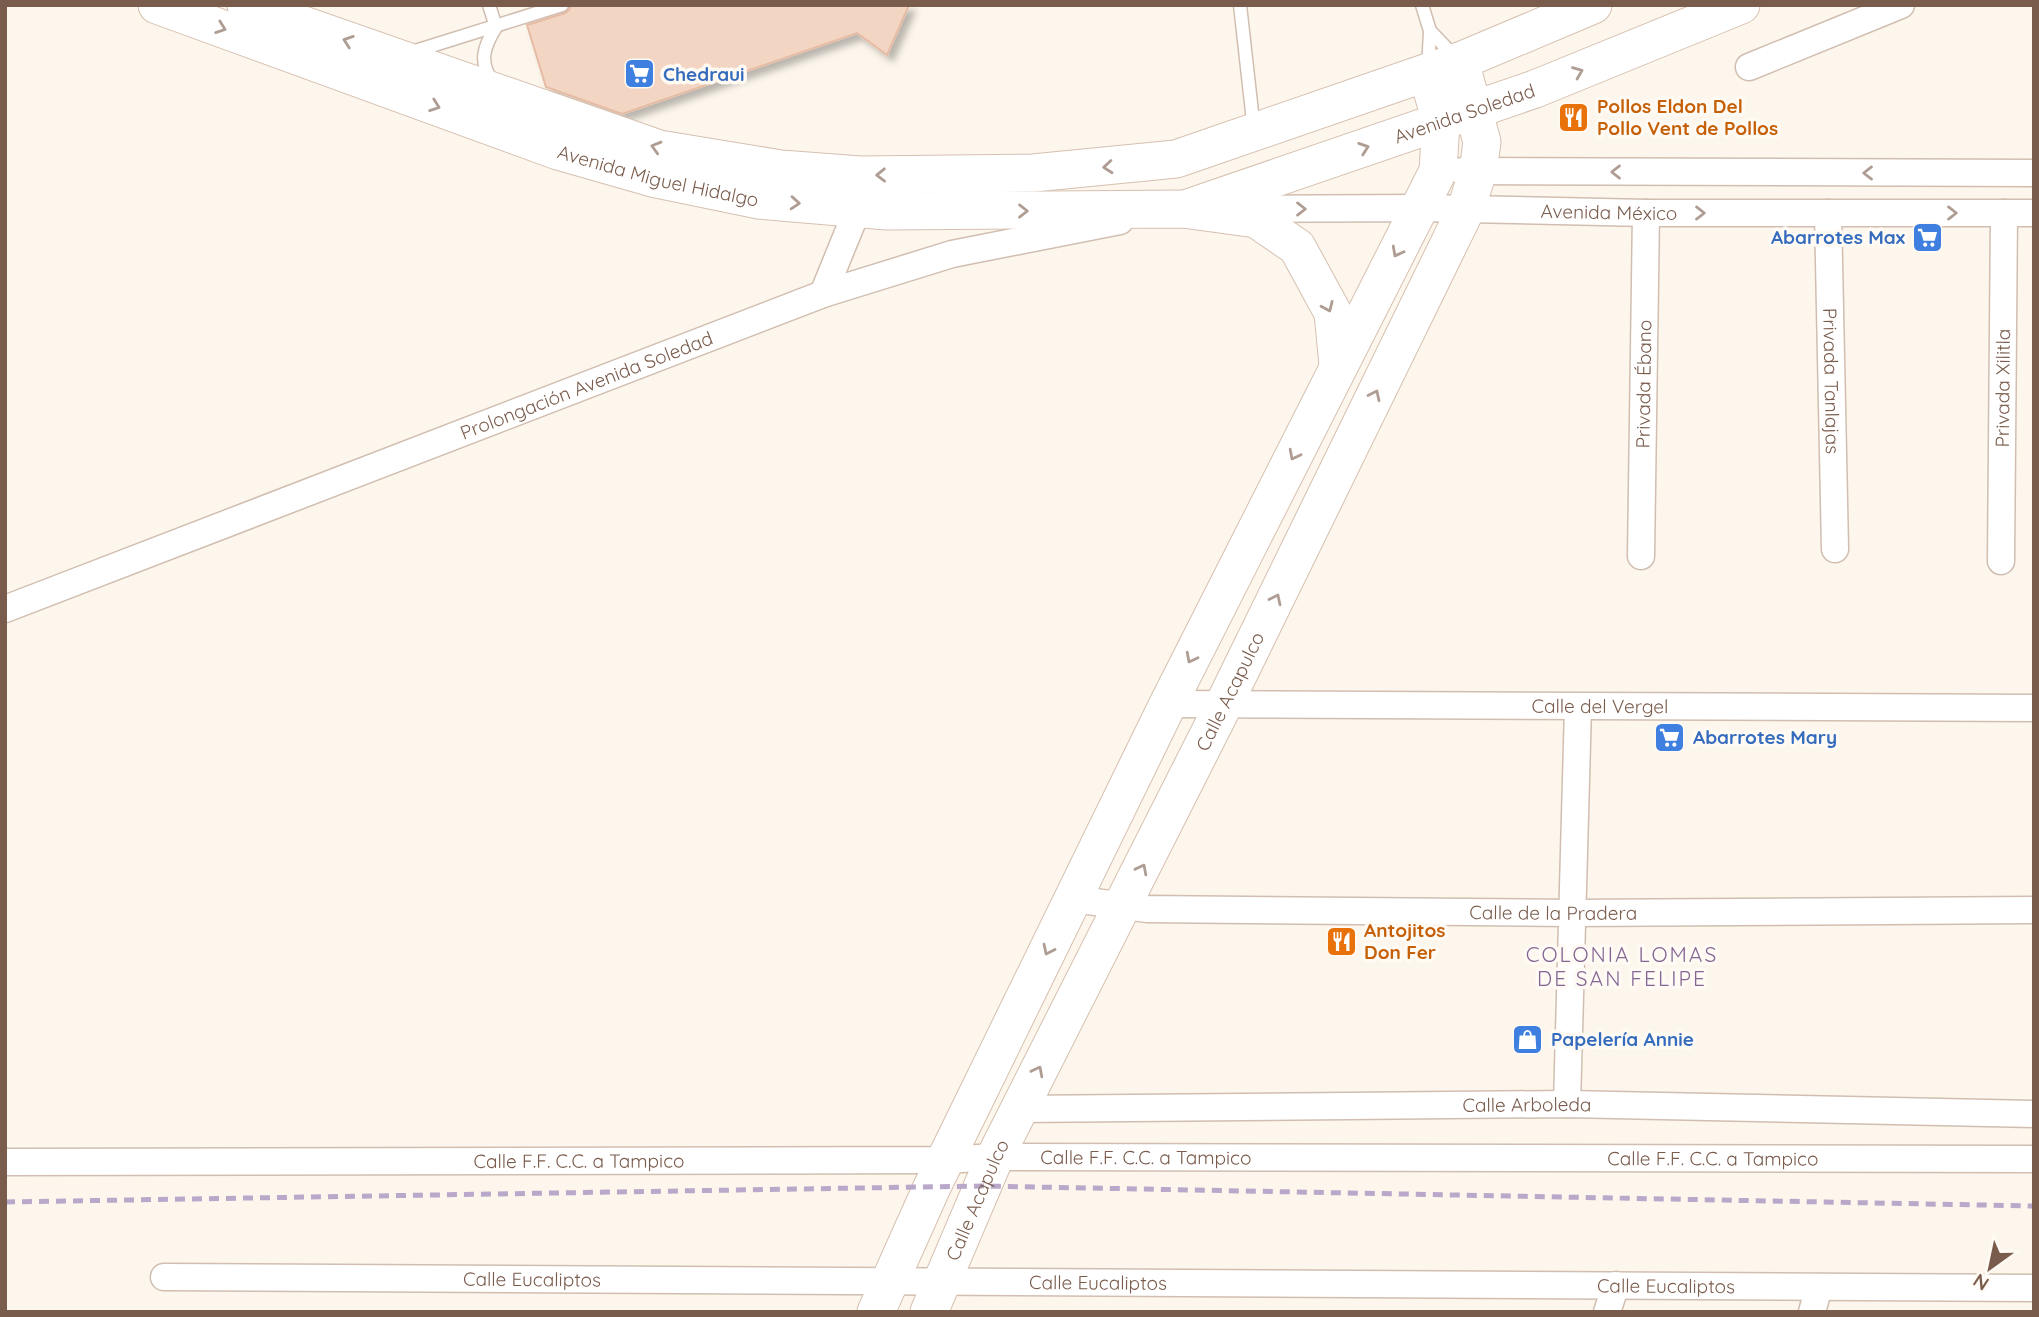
<svg xmlns="http://www.w3.org/2000/svg" width="2039" height="1317" font-family="Quicksand,sans-serif">
<style>
.building{fill:#f3d5c3;stroke:#e6bba3;stroke-width:2;filter:url(#shadow)}
.lines{fill:none;stroke-linecap:round;stroke-linejoin:round}
.lane-casing{stroke:#d1beb0;stroke-width:15}
.street-casing{stroke:#d1beb0;stroke-width:29}
.secondary-casing{stroke:#d6c0b0;stroke-width:39}
.lane{stroke:#fff;stroke-width:12}
.street{stroke:#fff;stroke-width:26}
.secondary{stroke:#fff;stroke-width:37}
.rail{stroke:#b9a8c9;stroke-width:5;stroke-dasharray:10 7;stroke-linecap:butt}
.oneway{stroke:#af9d94}
.labels{text-anchor:middle;dominant-baseline:central;stroke-width:7;stroke-linejoin:round;paint-order:stroke}
.shop-label{font-size:19px;font-weight:bold;fill:#366cbe;stroke:#fffaf3;text-anchor:start}
.food-label{font-size:19px;font-weight:bold;fill:#c56008;stroke:#fffaf3;text-anchor:start}
.street-label{font-size:19px;fill:#7a5c4d;stroke:#fffaf3}
.neighbourhood-label{font-size:21px;letter-spacing:2px;fill:#846695;stroke:#fffaf3}
</style>
<defs>
<filter id="shadow"><feDropShadow dx="6" dy="6" stdDeviation="3.5" flood-color="#0004"/></filter>
</defs>
<rect width="100%" height="100%" fill="#fdf6ec"/>
<path class="building" d="M571 5H909L887 55 857 33 622 114 546 87 527 25 565 13 569 10Z"/>
<g class="lines">
<defs>
<g id="lane">
<path d="M489 5 496 27C484 46 478 62 493 82"/>
<path d="M1240 5 1254 130"/>
<path d="M1422 5 1430 31 1428 69"/>
<path d="M1430 31 1457 59"/>
<path d="M412 52 562 5"/>
</g>
<g id="street">
<path d="M1749 67 1901 5"/>
<path d="M1462 171 2034 173"/>
<path id="s1" d="M1238 209 1420 208 1646 213H2034"/>
<path id="s2" d="M1828 213 1835 549"/>
<path d="M823 294 858 208"/>
<path id="s3" d="M1641 556 1646 213"/>
<path id="s4" d="M2001 561 2004 213"/>
<path id="s5" d="M5 609 823 294 952 254 1120 221"/>
<path id="s6" d="M1168 704 2034 708"/>
<path id="s7" d="M1073 899 1147 909 1571 913 2034 910"/>
<path d="M1567 1104 1578 707"/>
<path id="s8" d="M1019 1109 1567 1104 2034 1114"/>
<path id="s9" d="M5 1162 945 1160 995 1157 2034 1159"/>
<path id="s10" d="M164 1277 2034 1288"/>
<path d="M1607 1312 1616 1285"/>
<path d="M1812 1312 1819 1287"/>
</g>
<g id="secondary">
<path id="s11" d="M157 5 558 151 656 179 758 200 887 211 1183 209 1256 219 1297 247 1333 313 1338 365"/>
<path d="M246 5 659 149 781 169 860 175 1033 173 1176 159 1460 61 1593 5"/>
<path id="s12" d="M1191 207 1535 89 1741 5"/>
<path d="M876 1312 932 1187 1168 704 1438 171 1441 121 1427 73"/>
<path id="s13" d="M929 1312 995 1157 1223 706 1466 209 1478 171 1482 142 1460 61"/>
</g>
</defs>
<use href="#lane" class="lane-casing"/>
<use href="#street" class="street-casing"/>
<use href="#secondary" class="secondary-casing"/>
<use href="#lane" class="lane"/>
<use href="#street" class="street"/>
<use href="#secondary" class="secondary"/>
<path class="rail" d="M5 1202 982 1186 2034 1206"/>
</g>
<defs><path id="oneway-chevron" d="M-2-3.5L2.5 0L-2 3.5" fill="none" stroke-width="1.6" stroke-linecap="round" stroke-linejoin="round" transform="scale(1.75)"/></defs>
<g class="oneway">
<use href="#oneway-chevron" transform="translate(221 28) rotate(20)"/>
<use href="#oneway-chevron" transform="translate(348 41) rotate(-161)"/>
<use href="#oneway-chevron" transform="translate(1578 72) rotate(-22)"/>
<use href="#oneway-chevron" transform="translate(435 106) rotate(20)"/>
<use href="#oneway-chevron" transform="translate(656 147) rotate(-164)"/>
<use href="#oneway-chevron" transform="translate(1364 148) rotate(-19)"/>
<use href="#oneway-chevron" transform="translate(1108 167) rotate(175)"/>
<use href="#oneway-chevron" transform="translate(1616 172) rotate(-180)"/>
<use href="#oneway-chevron" transform="translate(1868 173) rotate(-180)"/>
<use href="#oneway-chevron" transform="translate(881 175) rotate(179)"/>
<use href="#oneway-chevron" transform="translate(795 203) rotate(4)"/>
<use href="#oneway-chevron" transform="translate(1301 209)"/>
<use href="#oneway-chevron" transform="translate(1023 211)"/>
<use href="#oneway-chevron" transform="translate(1700 213)"/>
<use href="#oneway-chevron" transform="translate(1952 213)"/>
<use href="#oneway-chevron" transform="translate(1397 252) rotate(118)"/>
<use href="#oneway-chevron" transform="translate(1328 307) rotate(66)"/>
<use href="#oneway-chevron" transform="translate(1375 395) rotate(-64)"/>
<use href="#oneway-chevron" transform="translate(1294 455) rotate(117)"/>
<use href="#oneway-chevron" transform="translate(1276 599) rotate(-64)"/>
<use href="#oneway-chevron" transform="translate(1191 658) rotate(117)"/>
<use href="#oneway-chevron" transform="translate(1142 869) rotate(-63)"/>
<use href="#oneway-chevron" transform="translate(1048 950) rotate(116)"/>
<use href="#oneway-chevron" transform="translate(1038 1071) rotate(-63)"/>
</g>
<defs>
<symbol id="supermarket-square" viewBox="-11 -11 22 22"><rect x="-9" y="-9" width="18" height="18" rx="4" fill="#3f7fe0" stroke="#fffaf3"/><path d="M-6-5.5h2.5l.6 2H6L4.5 2H-2.5L-4.4-4H-6ZM-1.5 3.2a1.3 1.3 0 1 0 .1 0ZM3 3.2a1.3 1.3 0 1 0 .1 0Z" fill="#fff"/></symbol>
<symbol id="restaurant-square" viewBox="-11 -11 22 22"><rect x="-9" y="-9" width="18" height="18" rx="4" fill="#e8710a" stroke="#fffaf3"/><path d="M-5-6h1v4h1v-4h1v4h1v-4h1v5L-1.5 .5V6h-2V.5L-5-1ZM5-6V6H3V1.5H1.5Q1.5-4 5-6Z" fill="#fff"/></symbol>
<symbol id="shop-square" viewBox="-11 -11 22 22"><rect x="-9" y="-9" width="18" height="18" rx="4" fill="#3f7fe0" stroke="#fffaf3"/><path d="M-5-2.5h2.3a2.7 3.5 0 0 1 5.4 0H5L5.5 6h-11ZM-1.5-2.5h3a1.5 2.3 0 0 0-3 0Z" fill="#fff"/></symbol>
</defs>
<g fill-rule="evenodd">
<use href="#supermarket-square" x="622" y="56" width="35" height="35"/>
<use href="#restaurant-square" x="1556" y="100" width="35" height="35"/>
<use href="#supermarket-square" x="1910" y="220" width="35" height="35"/>
<use href="#supermarket-square" x="1652" y="720" width="35" height="35"/>
<use href="#restaurant-square" x="1324" y="924" width="35" height="35"/>
<use href="#shop-square" x="1510" y="1022" width="35" height="35"/>
</g>
<g class="labels">
<g class="shop-label">
<text x="663" y="74">Chedraui</text>
<text x="1905" y="237" text-anchor="end">Abarrotes Max</text>
<text x="1693" y="737">Abarrotes Mary</text>
<text x="1551" y="1039">Papelería Annie</text>
</g>
<g class="food-label">
<text x="1597" y="106">Pollos Eldon Del<tspan x="1597" dy="22">Pollo Vent de Pollos</tspan></text>
<text x="1364" y="930">Antojitos<tspan x="1364" dy="22">Don Fer</tspan></text>
</g>
<g class="street-label">
<text stroke="none"><textPath href="#s12" startOffset="289">Avenida Soledad</textPath></text>
<text stroke="none"><textPath href="#s11" startOffset="530">Avenida Miguel Hidalgo</textPath></text>
<text stroke="none"><textPath href="#s1" startOffset="371">Avenida México</textPath></text>
<text stroke="none"><textPath href="#s2" startOffset="168">Privada Tanlajas</textPath></text>
<text stroke="none"><textPath href="#s5" startOffset="623">Prolongación Avenida Soledad</textPath></text>
<text stroke="none"><textPath href="#s3" startOffset="172">Privada Ébano</textPath></text>
<text stroke="none"><textPath href="#s4" startOffset="173">Privada Xilitla</textPath></text>
<text stroke="none"><textPath href="#s13" startOffset="690">Calle Acapulco</textPath></text>
<text stroke="none"><textPath href="#s6" startOffset="432">Calle del Vergel</textPath></text>
<text stroke="none"><textPath href="#s7" startOffset="481">Calle de la Pradera</textPath></text>
<text stroke="none"><textPath href="#s8" startOffset="508">Calle Arboleda</textPath></text>
<text stroke="none"><textPath href="#s9" startOffset="1141">Calle F.F. C.C. a Tampico</textPath></text>
<text stroke="none"><textPath href="#s9" startOffset="1708">Calle F.F. C.C. a Tampico</textPath></text>
<text stroke="none"><textPath href="#s9" startOffset="574">Calle F.F. C.C. a Tampico</textPath></text>
<text stroke="none"><textPath href="#s13" startOffset="122">Calle Acapulco</textPath></text>
<text stroke="none"><textPath href="#s10" startOffset="368">Calle Eucaliptos</textPath></text>
<text stroke="none"><textPath href="#s10" startOffset="934">Calle Eucaliptos</textPath></text>
<text stroke="none"><textPath href="#s10" startOffset="1502">Calle Eucaliptos</textPath></text>
</g>
<g class="neighbourhood-label">
<text x="1622" y="954">COLONIA LOMAS<tspan x="1622" dy="24">DE SAN FELIPE</tspan></text>
</g>
</g>
<rect width="2039" height="1317" fill="none" stroke="#7a5c4d" stroke-width="14"/>
<g transform="translate(1990 1268) rotate(213)" stroke="#fffaf3" stroke-width="5" paint-order="stroke">
<path d="M0-5L12 26L0 18L-12 26Z" fill="#7a5c4d"/>
<text y="-10" font-size="19" font-weight="bold" text-anchor="middle" fill="#7a5c4d">N</text>
</g>
</svg>
